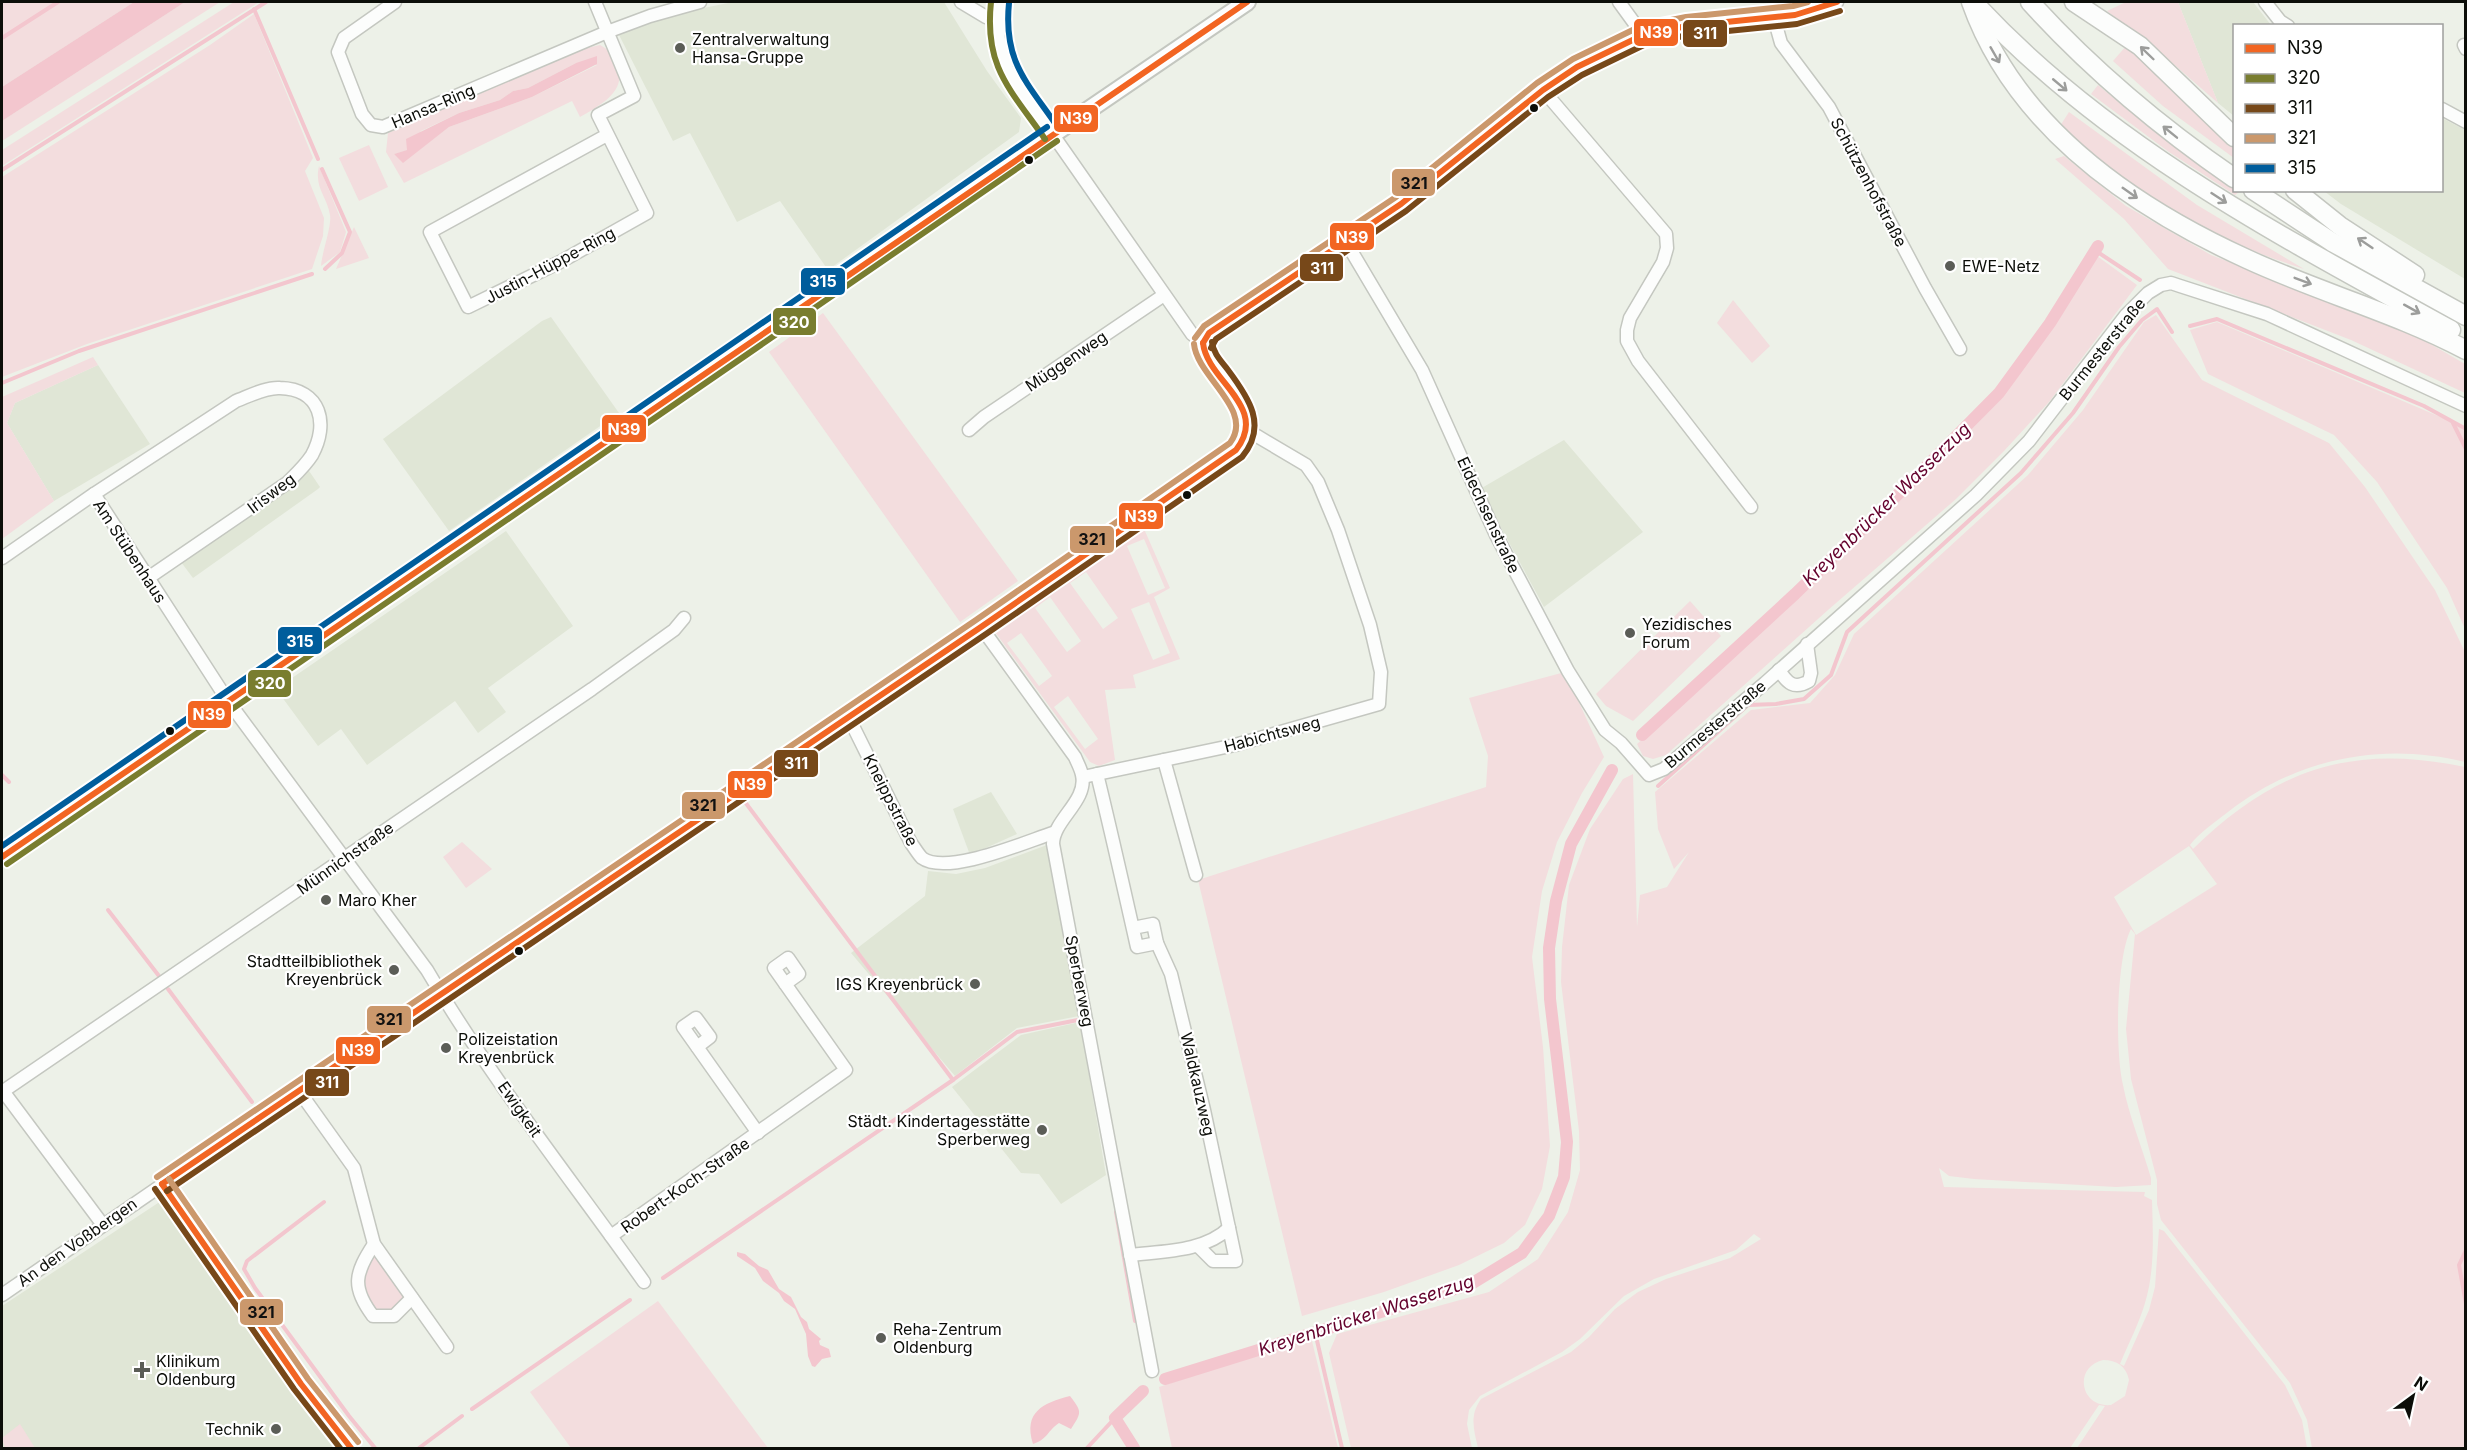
<svg xmlns="http://www.w3.org/2000/svg" width="2467" height="1450" font-family="Inter,sans-serif">
<style>
.built{fill:#e0e6d6}
.green{fill:#f3ddde;fill-rule:evenodd}
.water{fill:#f3c6ce}
.lines{fill:none;stroke-linecap:round;stroke-linejoin:round}
.stream{stroke:#f3c6ce;stroke-width:4}
.canal{stroke:#f3c6ce;stroke-width:12}
.minor-casing{stroke:#c4c7c0;stroke-width:15}
.major-casing{stroke:#c4c7c0;stroke-width:20}
.highway-casing{stroke:#c4c7c0;stroke-width:21}
.minor{stroke:#fcfdfc;stroke-width:12}
.major{stroke:#fcfdfc;stroke-width:16}
.highway{stroke:#fcfdfc;stroke-width:18}
.bus-1-casing{stroke:#fff;stroke-width:10}
.bus-2-casing{stroke:#fff;stroke-width:10}
.bus-3-casing{stroke:#fff;stroke-width:10}
.bus-4-casing{stroke:#fff;stroke-width:10}
.bus-5-casing{stroke:#fff;stroke-width:10}
.bus-1{stroke:#f26522;stroke-width:6}
.bus-2{stroke:#797d2f;stroke-width:6}
.bus-3{stroke:#774819;stroke-width:6}
.bus-4{stroke:#cb986c;stroke-width:6}
.bus-5{stroke:#005d9c;stroke-width:6}
.oneway{stroke:#9c9d9b}
.poi-dot{fill:#5b5d57;stroke:#fff;stroke-width:2}
.bus-dot{fill:#0c0e09;stroke:#fff;stroke-width:2}
.labels{text-anchor:middle;dominant-baseline:central;stroke-width:4.5;stroke-linejoin:round;paint-order:stroke}
.poi-label{font-size:16px;fill:#0c0e09;stroke:#fff;text-anchor:start}
.street-label{font-size:16px;fill:#0c0e09;stroke:#fff}
.water-label{font-size:18px;font-style:italic;fill:#64022d;stroke:#fff}
.line-badge{stroke:#fff;stroke-width:2}
.badge-label{font-size:16px;text-anchor:middle;font-weight:bold;fill:#fff}
.pale-badge-label{font-size:16px;text-anchor:middle;font-weight:bold;fill:#111}
</style>
<rect width="100%" height="100%" fill="#edf1e8"/>
<g class="built">
<path d="M733 2H944L987 71 1021 118 1019 132 828 270 780 201 737 222 690 133 673 141 618 33 679 13Z"/>
<path d="M2178 2H2253L2271 25 2234 26V116L2218 103Z"/>
<path d="M2442 118 2465 130V279L2341 204 2324 191 2442 190Z"/>
<path d="M551 317 619 413 449 531 383 439 542 321Z"/>
<path d="M98 365 150 444 54 501 7 423 15 403Z"/>
<path d="M1564 440 1643 532 1544 607 1480 489Z"/>
<path d="M305 465 320 487 318 489 193 578 178 558Z"/>
<path d="M506 531 573 626 488 688 506 712 478 733 455 701 367 765 341 729 318 746 276 689Z"/>
<path d="M991 792 1017 834 970 855 953 809Z"/>
<path d="M1047 845 1079 1016 1017 1028 955 1076 851 953 925 896 928 871 956 874 985 868Z"/>
<path d="M1080 1022 1106 1175 1061 1204 1039 1174 1021 1173 952 1087 1021 1035Z"/>
<path d="M161 1201 330 1435 340 1448H2V1306Z"/>
</g>
<g class="green">
<path d="M2 2H134L2 87Z"/>
<path d="M185 2H220L2 141V121Z"/>
<path d="M234 2H259L2 166V150Z"/>
<path d="M2126 2H2178L2218 103 2161 53 2107 11Z"/>
<path d="M254 14 313 158 305 171 324 218 323 236 312 269 87 344 2 377V177L210 45Z"/>
<path d="M600 45C610 50 612 55 617 66 628 91 599 106 580 117L572 101 404 183 386 152 388 133 583 49ZM576 63 597 65 532 97 449 127 403 162 394 154 408 150 421 131 459 113 500 100 513 91 528 88Z"/>
<path d="M2127 45 2234 144V158L2163 106 2113 61Z"/>
<path d="M2098 85 2146 125 2239 192 2235 195 2169 152 2091 94Z"/>
<path d="M2069 112 2197 205 2304 269C2246 250 2188 226 2138 191 2110 171 2085 149 2060 126Z"/>
<path d="M369 145 388 187 359 201 339 158Z"/>
<path d="M2064 156 2126 206 2211 255 2408 331 2465 364V393L2351 340 2168 269 2124 219 2055 159Z"/>
<path d="M319 166 346 232 340 252 321 266C322 252 332 226 330 215 327 196 314 188 319 166Z"/>
<path d="M354 227 369 258 336 269Z"/>
<path d="M2097 256 2137 285 2049 402 2004 451 1956 499 1828 610 1666 755 1653 759 1643 756 1637 744 1758 634 1934 468 1997 403 2048 334Z"/>
<path d="M1733 300 1770 346 1752 363 1717 323Z"/>
<path d="M823 313 1018 581 960 622 769 352Z"/>
<path d="M2156 315 2202 380 2329 443 2365 487 2435 590 2465 652V762C2381 741 2296 759 2228 812 2215 822 2199 833 2190 845L2193 849C2275 769 2352 743 2465 767V1448H2312L2307 1420 2290 1383 2161 1220 2157 1204V1180L2131 1079 2126 1029 2135 934 2131 929C2116 958 2115 1052 2123 1085 2129 1116 2142 1147 2151 1178V1185L2116 1187 1974 1179 1949 1176 1939 1168 1944 1187 2145 1192 2144 1196 2152 1200C2153 1235 2155 1270 2145 1303 2139 1324 2128 1344 2120 1364L2124 1366 2149 1310 2155 1287 2159 1229 2164 1231 2285 1385 2302 1420 2307 1448H2077L2105 1406 2099 1405 2070 1448H1478C1474 1430 1469 1416 1481 1399L1571 1352 1589 1337 1615 1309 1638 1292 1666 1279 1730 1258 1761 1239 1754 1234 1736 1250 1654 1279 1624 1296 1580 1339 1562 1352 1480 1396 1469 1410 1467 1424 1472 1448H1351L1329 1353 1337 1334 1489 1292 1538 1259 1568 1212 1580 1170 1579 1131 1561 982 1562 947 1569 885 1590 829 1623 779 1633 774 1637 927 1640 895 1667 887 1689 852 1674 869 1658 829 1655 792 1751 710 1810 703 1835 675 1854 634 2028 475 2083 410 2144 322ZM2189 846 2217 884 2136 935 2114 897ZM2103 1360C2117 1360 2126 1366 2129 1380L2125 1396 2111 1405C2080 1408 2073 1367 2103 1360Z"/>
<path d="M2217 322 2445 419 2465 431V629L2447 588 2377 482 2334 435 2208 374 2190 330Z"/>
<path d="M93 357 98 365 15 403 7 423 54 501 2 539V397Z"/>
<path d="M1141 522 1170 588 1154 597 1180 659 1133 675 1136 688 1105 690 1115 760 1099 766 1090 762 995 632 999 623ZM1144 539 1165 588 1148 595 1127 546ZM1086 572 1118 618 1103 629 1070 583ZM1050 597 1081 641 1067 652 1035 608ZM1149 602 1170 653 1153 660 1131 609ZM1021 633 1052 676 1039 686 1007 643ZM1068 696 1098 739 1085 749 1054 707Z"/>
<path d="M1690 601 1721 636 1633 721 1606 706 1596 694Z"/>
<path d="M1565 672 1604 757 1582 793 1557 842 1542 891 1532 957 1543 1047 1550 1146 1542 1189 1525 1225 1504 1243 1459 1265 1384 1292 1302 1316 1198 880 1486 787 1488 756 1469 698Z"/>
<path d="M462 842 492 869 466 888 443 857Z"/>
<path d="M374 1244 412 1298 394 1316H373L359 1298 367 1256Z"/>
<path d="M658 1301 768 1448H571L530 1392Z"/>
<path d="M1311 1337 1338 1448H1172L1159 1387Z"/>
<path d="M20 1424 35 1448H5L2 1438Z"/>
</g>
<g class="water">
<path d="M134 2H185L2 121V87Z"/>
<path d="M597 56V64L532 97 449 127 403 163 394 154 407 150 406 139 459 113 500 100 513 91 528 88 576 63Z"/>
<path d="M737 1252 745 1254 759 1266 768 1270 779 1289 791 1297 801 1317 807 1322 809 1329 821 1339 819 1341 820 1345 829 1349 831 1357 822 1359 815 1367 812 1366 808 1356 806 1334 795 1309 784 1301 779 1293 763 1281 755 1268 737 1256Z"/>
<path d="M1070 1396C1082 1412 1082 1412 1071 1429L1059 1423C1047 1431 1048 1439 1033 1444 1023 1412 1043 1403 1070 1396Z"/>
</g>
<g class="lines">
<g class="stream">
<path d="M254 9 318 159"/>
<path d="M2 38 58 2"/>
<path d="M322 169 350 232 342 253 325 269"/>
<path d="M2 170 266 2"/>
<path d="M2096 251 2140 280"/>
<path d="M2190 326 2217 319 2424 406 2466 429"/>
<path d="M2 383 79 351 312 274"/>
<path d="M2453 423 2466 449"/>
<path d="M2 775 9 782"/>
<path d="M1658 786 1748 705 1776 704 1804 699 1831 675 1847 632 2021 473 2073 413 2119 347 2142 320 2157 309 2172 332"/>
<path d="M745 802 953 1080 1017 1032 1083 1019"/>
<path d="M108 910 159 976"/>
<path d="M168 989 252 1102"/>
<path d="M324 1202 247 1261 244 1269 255 1288 349 1416 375 1448"/>
<path d="M1116 1212 1135 1321"/>
<path d="M2466 1250 2459 1265 2466 1304"/>
<path d="M663 1278 953 1080"/>
<path d="M1315 1332 1342 1448"/>
<path d="M472 1409 630 1300"/>
<path d="M419 1448 462 1416"/>
<path d="M1087 1448 1115 1418"/>
</g>
<g class="canal">
<path d="M1642 735 1795 594 1918 475 1999 393 2050 323 2098 246"/>
<path d="M1165 1379 1471 1284 1522 1253 1549 1216 1564 1177 1567 1142 1550 999 1549 948 1556 901 1571 844 1612 770"/>
<path d="M1134 1448 1115 1418 1143 1391"/>
</g>
<defs>
<g id="minor">
<path d="M395 2 344 38 338 52 362 114 371 125 383 127 607 32 650 16 700 2"/>
<path d="M595 2 634 96 598 115 647 213 560 262 468 307 430 232 607 135"/>
<path d="M961 2 986 17 997 21"/>
<path d="M1619 2 1643 35"/>
<path d="M2265 2 2280 21 2288 26"/>
<path d="M1774 18 1781 43 1829 107 1925 288 1960 349"/>
<path d="M2464 45 2466 49"/>
<path d="M1543 90 1666 234 1667 248 1663 262 1630 318 1627 330V341L1638 361 1751 507"/>
<path d="M2442 109 2466 122"/>
<path d="M1346 242 1422 370 1496 535 1568 671 1605 730 1621 743 1649 775 1664 769 1765 683 1976 495 2029 441 2126 315 2148 293 2161 285 2171 283 2180 286 2267 314 2466 406"/>
<path d="M1203 343 1209 333 1401 204 1543 90 1577 67 1643 35 1687 26 1795 15 1837 2"/>
<path d="M969 430 984 417 1164 295"/>
<path d="M94 494 236 401C249 396 266 387 280 388 321 389 329 424 312 455 305 466 296 474 287 483L148 578"/>
<path d="M2 558 94 494 228 701 427 970C491 1079 571 1179 644 1282"/>
<path d="M981 627 1075 757C1077 762 1081 769 1082 775 1088 801 1053 820 1053 844L1152 1371"/>
<path d="M1779 670C1787 683 1794 690 1809 681L1811 673 1807 644"/>
<path d="M848 716 911 843C914 847 918 854 922 858 947 876 1025 842 1053 833"/>
<path d="M1164 760 1196 875"/>
<path d="M1097 774C1111 831 1124 889 1137 947L1157 943 1153 924 1133 928"/>
<path d="M1083 777 1235 745 1379 704 1381 672 1370 625 1338 530 1318 482 1306 465 1257 436 1247 433"/>
<path d="M1157 943 1171 974 1204 1110 1229 1228"/>
<path d="M697 1047 710 1037 696 1018 683 1027 758 1133"/>
<path d="M3 1091 103 1225"/>
<path d="M299 1091 354 1168 374 1244 447 1347"/>
<path d="M2 1092 592 689 674 630 684 618"/>
<path d="M162 1184 301 1384 351 1448"/>
<path d="M611 1236 846 1070 774 968 788 958 799 974 785 984"/>
<path d="M374 1244C355 1273 351 1287 373 1316H394L412 1298"/>
<path d="M1130 1255C1163 1251 1204 1252 1229 1228L1236 1261H1213L1198 1246"/>
<path d="M2 1295 460 980 981 627 1236 450C1267 424 1221 378 1204 353L1203 343 1192 334 1007 69 998 36 1000 2"/>
</g>
<path id="major" d="M2 857 615 436 761 333 1247 2"/>
<g id="highway">
<path d="M1971 2C2015 126 2131 206 2247 259 2318 292 2396 313 2466 350"/>
<path d="M2030 2C2091 69 2160 127 2234 178"/>
<path d="M2074 2 2140 46 2234 137"/>
<path d="M1978 7C2110 148 2284 238 2451 330"/>
<path d="M2253 190 2332 242 2466 316"/>
<path d="M2295 190 2340 226 2415 275"/>
</g>
</defs>
<use href="#minor" class="minor-casing"/>
<use href="#major" class="major-casing"/>
<use href="#highway" class="highway-casing"/>
<use href="#minor" class="minor"/>
<use href="#major" class="major"/>
<use href="#highway" class="highway"/>
<defs>
<g id="bus-1">
<path d="M1203 343 1209 333 1401 204 1543 90 1577 67 1643 35 1687 26 1795 15 1837 2"/>
<path d="M2 857C417 572 831 285 1247 2"/>
<path d="M162 1184 981 627 1236 450C1270 407 1207 381 1203 343"/>
<path d="M162 1184 301 1384 351 1448"/>
</g>
<g id="bus-2">
<path d="M991 2C984 67 1010 89 1045 139"/>
<path d="M7 864 1057 141"/>
</g>
<g id="bus-3">
<path d="M1211 348 1216 339 1406 211 1548 97 1582 75 1646 44 1688 35 1797 24 1840 11"/>
<path d="M155 1189 294 1389 340 1448"/>
<path d="M167 1191 986 634 1242 457C1268 426 1249 398 1228 370 1221 361 1213 353 1212 342"/>
</g>
<g id="bus-4">
<path d="M1195 338 1204 326 1396 197 1537 83 1573 59 1641 26 1686 17 1793 6 1808 2"/>
<path d="M157 1177 976 620 1230 443C1255 410 1197 377 1194 344"/>
<path d="M169 1179 308 1379 358 1442"/>
</g>
<g id="bus-5">
<path d="M1009 3C1003 63 1028 83 1059 129"/>
<path d="M2 846 1047 127"/>
</g>
</defs>
<use href="#bus-1" class="bus-1-casing"/>
<use href="#bus-2" class="bus-2-casing"/>
<use href="#bus-3" class="bus-3-casing"/>
<use href="#bus-4" class="bus-4-casing"/>
<use href="#bus-5" class="bus-5-casing"/>
<use href="#bus-1" class="bus-1"/>
<use href="#bus-2" class="bus-2"/>
<use href="#bus-3" class="bus-3"/>
<use href="#bus-4" class="bus-4"/>
<use href="#bus-5" class="bus-5"/>
</g>
<defs><path id="oneway-shaft" d="M-6 0H5M1.5-3L5.5 0L1.5 3" fill="none" stroke-width="1.6" stroke-linecap="round" stroke-linejoin="round" transform="scale(1.5)"/></defs>
<g class="oneway">
<use href="#oneway-shaft" transform="translate(2147 53) rotate(-136)"/>
<use href="#oneway-shaft" transform="translate(1995 55) rotate(60)"/>
<use href="#oneway-shaft" transform="translate(2060 85) rotate(40)"/>
<use href="#oneway-shaft" transform="translate(2170 132) rotate(-141)"/>
<use href="#oneway-shaft" transform="translate(2130 193) rotate(35)"/>
<use href="#oneway-shaft" transform="translate(2219 198) rotate(33)"/>
<use href="#oneway-shaft" transform="translate(2365 243) rotate(-146)"/>
<use href="#oneway-shaft" transform="translate(2303 281) rotate(21)"/>
<use href="#oneway-shaft" transform="translate(2412 309) rotate(29)"/>
</g>
<g class="poi-dot">
<circle cx="680" cy="48" r="6"/>
<circle cx="1950" cy="266" r="6"/>
<circle cx="1630" cy="633" r="6"/>
<circle cx="326" cy="900" r="6"/>
<circle cx="394" cy="970" r="6"/>
<circle cx="975" cy="984" r="6"/>
<circle cx="446" cy="1048" r="6"/>
<circle cx="1042" cy="1130" r="6"/>
<circle cx="881" cy="1338" r="6"/>
<path d="M139 1361h6v6h6v6h-6v6h-6v-6h-6v-6h6z"/>
<circle cx="276" cy="1429" r="6"/>
</g>
<g class="bus-dot">
<circle cx="1534" cy="108" r="5"/>
<circle cx="1029" cy="160" r="5"/>
<circle cx="1187" cy="495" r="5"/>
<circle cx="170" cy="731" r="5"/>
<circle cx="519" cy="951" r="5"/>
</g>
<g class="labels">
<g class="poi-label">
<text x="692" y="39">Zentralverwaltung<tspan x="692" dy="18">Hansa-Gruppe</tspan></text>
<text x="1962" y="266">EWE-Netz</text>
<text x="1642" y="624">Yezidisches<tspan x="1642" dy="18">Forum</tspan></text>
<text x="338" y="900">Maro Kher</text>
<text x="382" y="961" text-anchor="end">Stadtteilbibliothek<tspan x="382" dy="18">Kreyenbrück</tspan></text>
<text x="963" y="984" text-anchor="end">IGS Kreyenbrück</text>
<text x="458" y="1039">Polizeistation<tspan x="458" dy="18">Kreyenbrück</tspan></text>
<text x="1030" y="1121" text-anchor="end">Städt. Kindertagesstätte<tspan x="1030" dy="18">Sperberweg</tspan></text>
<text x="893" y="1329">Reha-Zentrum<tspan x="893" dy="18">Oldenburg</tspan></text>
<text x="156" y="1361">Klinikum<tspan x="156" dy="18">Oldenburg</tspan></text>
<text x="264" y="1429" text-anchor="end">Technik</text>
</g>
<g class="street-label">
<text transform="translate(433 106) rotate(-23)">Hansa-Ring</text>
<text transform="translate(1869 182) rotate(62)">Schützenhofstraße</text>
<text transform="translate(550 265) rotate(-28)">Justin-Hüppe-Ring</text>
<text transform="translate(2102 349) rotate(-51)">Burmesterstraße</text>
<text transform="translate(1066 361) rotate(-34)">Müggenweg</text>
<text transform="translate(271 493) rotate(-37)">Irisweg</text>
<text transform="translate(1489 515) rotate(65)">Eidechsenstraße</text>
<text transform="translate(130 551) rotate(57)">Am Stübenhaus</text>
<text transform="translate(1715 724) rotate(-40)">Burmesterstraße</text>
<text transform="translate(1272 734) rotate(-15)">Habichtsweg</text>
<text transform="translate(891 800) rotate(63)">Kneippstraße</text>
<text transform="translate(345 858) rotate(-35)">Münnichstraße</text>
<text transform="translate(1080 981) rotate(79)">Sperberweg</text>
<text transform="translate(1198 1084) rotate(77)">Waldkauzweg</text>
<text transform="translate(520 1109) rotate(55)">Ewigkeit</text>
<text transform="translate(685 1185) rotate(-35)">Robert-Koch-Straße</text>
<text transform="translate(77 1242) rotate(-35)">An den Voßbergen</text>
</g>
<g class="water-label">
<text transform="translate(1886 504) rotate(-44)">Kreyenbrücker Wasserzug</text>
<text transform="translate(1366 1315) rotate(-18)">Kreyenbrücker Wasserzug</text>
</g>
</g>
<g class="line-badge">
<rect x="1633" y="18" width="46" height="29" rx="6" fill="#f26522"/>
<rect x="1682" y="19" width="46" height="29" rx="6" fill="#774819"/>
<rect x="1053" y="104" width="46" height="29" rx="6" fill="#f26522"/>
<rect x="1391" y="168" width="45" height="29" rx="6" fill="#cb986c"/>
<rect x="1329" y="222" width="46" height="29" rx="6" fill="#f26522"/>
<rect x="1299" y="253" width="45" height="29" rx="6" fill="#774819"/>
<rect x="800" y="267" width="46" height="29" rx="6" fill="#005d9c"/>
<rect x="772" y="307" width="45" height="29" rx="6" fill="#797d2f"/>
<rect x="601" y="414" width="46" height="29" rx="6" fill="#f26522"/>
<rect x="1118" y="502" width="46" height="28" rx="6" fill="#f26522"/>
<rect x="1069" y="525" width="46" height="29" rx="6" fill="#cb986c"/>
<rect x="277" y="626" width="46" height="29" rx="6" fill="#005d9c"/>
<rect x="247" y="669" width="45" height="29" rx="6" fill="#797d2f"/>
<rect x="187" y="700" width="45" height="29" rx="6" fill="#f26522"/>
<rect x="773" y="749" width="46" height="29" rx="6" fill="#774819"/>
<rect x="727" y="770" width="46" height="29" rx="6" fill="#f26522"/>
<rect x="681" y="791" width="45" height="29" rx="6" fill="#cb986c"/>
<rect x="366" y="1005" width="46" height="29" rx="6" fill="#cb986c"/>
<rect x="335" y="1036" width="46" height="29" rx="6" fill="#f26522"/>
<rect x="304" y="1068" width="46" height="29" rx="6" fill="#774819"/>
<rect x="239" y="1298" width="45" height="28" rx="6" fill="#cb986c"/>
</g>
<g class="badge-label">
<text x="1656" y="38">N39</text>
<text x="1705" y="39">311</text>
<text x="1076" y="124">N39</text>
<text x="1352" y="243">N39</text>
<text x="1322" y="274">311</text>
<text x="823" y="287">315</text>
<text x="794" y="328">320</text>
<text x="624" y="435">N39</text>
<text x="1141" y="522">N39</text>
<text x="300" y="647">315</text>
<text x="270" y="689">320</text>
<text x="209" y="720">N39</text>
<text x="796" y="769">311</text>
<text x="750" y="790">N39</text>
<text x="358" y="1056">N39</text>
<text x="327" y="1088">311</text>
</g>
<g class="pale-badge-label">
<text x="1414" y="189">321</text>
<text x="1092" y="545">321</text>
<text x="703" y="811">321</text>
<text x="389" y="1025">321</text>
<text x="261" y="1318">321</text>
</g>
<rect width="2467" height="1450" fill="none" stroke="#0c0e09" stroke-width="6"/>
<rect x="2233" y="24" width="210" height="168" fill="#ffffff" stroke="#9e9f9d" stroke-width="1.5"/>
<rect x="2245" y="44" width="30" height="9" fill="#f26522" stroke="#9e9f9d" stroke-width="1.5"/>
<text x="2287" y="54" font-size="18" fill="#0c0e09">N39</text>
<rect x="2245" y="74" width="30" height="9" fill="#797d2f" stroke="#9e9f9d" stroke-width="1.5"/>
<text x="2287" y="84" font-size="18" fill="#0c0e09">320</text>
<rect x="2245" y="104" width="30" height="9" fill="#774819" stroke="#9e9f9d" stroke-width="1.5"/>
<text x="2287" y="114" font-size="18" fill="#0c0e09">311</text>
<rect x="2245" y="134" width="30" height="9" fill="#cb986c" stroke="#9e9f9d" stroke-width="1.5"/>
<text x="2287" y="144" font-size="18" fill="#0c0e09">321</text>
<rect x="2245" y="164" width="30" height="9" fill="#005d9c" stroke="#9e9f9d" stroke-width="1.5"/>
<text x="2287" y="174" font-size="18" fill="#0c0e09">315</text>
<g transform="translate(2413 1396) rotate(33)" stroke="#ffffff" stroke-width="4.5" paint-order="stroke">
<path d="M0-4.5L10 22L0 15L-10 22Z" fill="#0c0e09"/>
<text y="-9" font-size="16" font-weight="bold" text-anchor="middle" fill="#0c0e09">N</text>
</g>
</svg>
